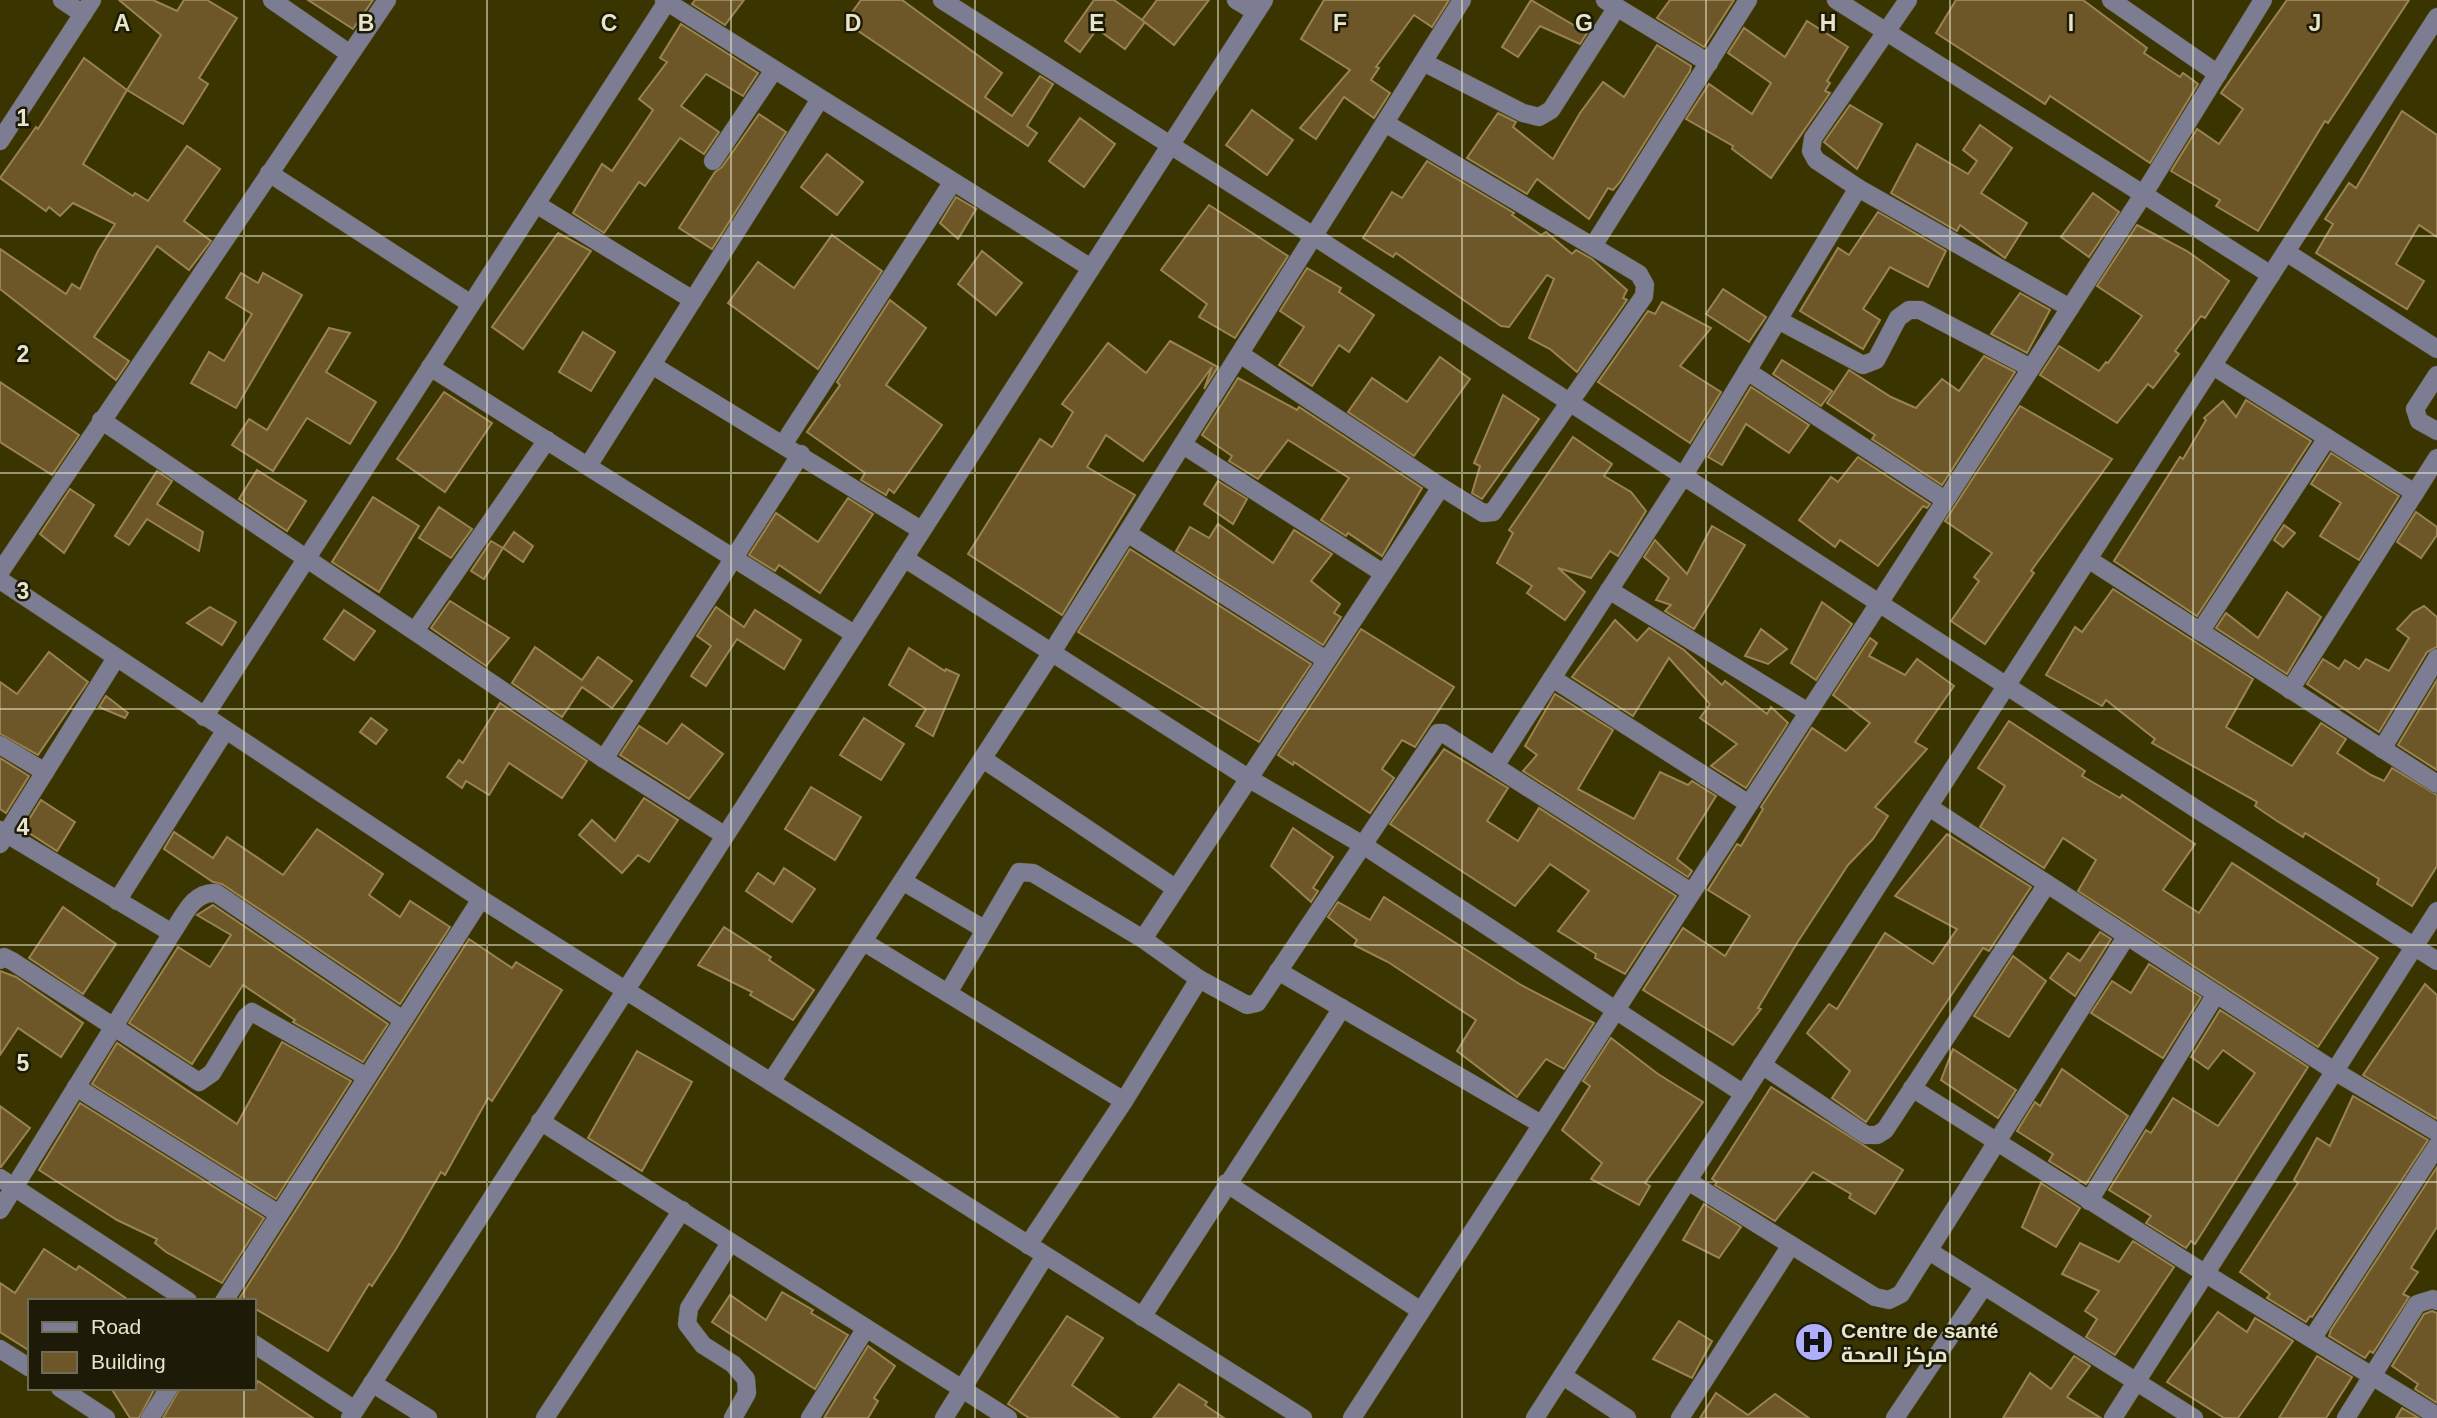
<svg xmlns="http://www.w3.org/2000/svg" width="2437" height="1418" font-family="Helvetica,Cairo,sans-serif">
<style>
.building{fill:#6d5728;stroke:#9a8353;stroke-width:2}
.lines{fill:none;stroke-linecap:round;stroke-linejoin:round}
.minor-casing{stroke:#555020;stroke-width:19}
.minor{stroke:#7c7d92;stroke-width:18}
.grid{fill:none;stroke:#e7e5ca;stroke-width:2;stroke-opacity:0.55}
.labels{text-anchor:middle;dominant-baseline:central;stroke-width:5;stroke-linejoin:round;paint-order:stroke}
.poi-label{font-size:21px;font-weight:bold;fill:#e7e5ca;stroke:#1d1b07;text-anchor:start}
.grid-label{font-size:23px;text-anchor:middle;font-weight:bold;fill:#e7e5ca;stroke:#1d1b07;stroke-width:5;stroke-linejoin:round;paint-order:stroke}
</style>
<rect width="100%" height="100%" fill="#393400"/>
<g class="building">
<path d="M119 0H153L177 11 184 0H207L237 18 199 78 208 84 183 124 127 90 161 35Z"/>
<path d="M308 0H373L353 29Z"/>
<path d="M695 0H744L725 25 692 4Z"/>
<path d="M861 0H902L1002 73 985 97 1012 116 1040 76 1053 84 1027 126 1037 133 1028 146 845 22Z"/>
<path d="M1094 0H1114L1145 22 1125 49 1097 29 1080 52 1065 41Z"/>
<path d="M1157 0H1209L1174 45 1142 20Z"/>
<path d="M1324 0H1449L1432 27 1414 15 1376 67 1379 68 1371 80 1390 93 1374 118 1344 97 1316 139 1300 128 1350 70 1301 39Z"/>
<path d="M1531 0 1587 33 1580 44 1540 26 1518 57 1502 47Z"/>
<path d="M1670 0H1734L1704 47 1657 18Z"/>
<path d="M1956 0H2083L2147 48 2144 53 2180 77 2183 73 2198 84 2150 163 2050 96 2045 104 1936 33Z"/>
<path d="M2287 0H2409L2328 123 2325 121 2258 231 2216 206 2220 200 2171 171 2197 129 2219 144 2243 109 2221 93Z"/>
<path d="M1807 21 1848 47 1827 81 1830 83 1825 91 1830 93 1771 178 1732 149 1733 146 1686 119 1709 84 1752 114 1771 83 1728 53 1744 28 1785 57Z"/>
<path d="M681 24 758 73 743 96 706 74 681 106 719 132 704 154 680 138 645 186 639 182 604 233 573 213 602 164 612 171 653 110 639 99 667 62 660 58Z"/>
<path d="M1657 45 1691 66 1690 71 1620 182 1613 190 1608 188 1589 219 1537 179 1527 194 1467 158 1498 113 1516 122 1513 127 1553 159 1580 113 1603 82 1624 97Z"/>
<path d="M84 58 127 90 83 164 133 196 135 193 148 201 187 146 220 169 184 221 211 241 189 270 157 246 94 337 129 361 116 380 0 289V249L66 294 72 284 80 289 98 251 115 224 73 203 60 216 49 207 46 211 0 178 36 127 38 129Z"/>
<path d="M1850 105 1882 124 1857 169 1824 142Z"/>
<path d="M1252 110 1293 140 1267 175 1226 145Z"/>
<path d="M2402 111 2437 135V237L2419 225 2396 264 2424 281 2407 309 2316 253 2333 224 2325 219 2349 183 2356 188Z"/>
<path d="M759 114 786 132 712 249 679 228 715 172 722 167Z"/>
<path d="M1080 118 1115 144 1084 187 1049 161Z"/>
<path d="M1980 125 2012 148 1981 193 2027 223 2005 258 1960 225 1957 231 1891 193 1917 144 1968 174 1977 161 1963 150Z"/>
<path d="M827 154 863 182 837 215 801 187Z"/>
<path d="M1427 161 1514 213 1512 215 1541 235 1546 232 1572 254 1576 250 1592 259 1627 290 1623 298 1627 300 1577 372 1550 349 1529 338 1554 279 1547 275 1509 327 1501 326 1396 253 1393 257 1363 238 1392 192 1402 198Z"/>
<path d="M2093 193 2119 212 2089 257 2061 237Z"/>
<path d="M956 197 976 209 958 239 940 223Z"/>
<path d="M1209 205 1288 256 1235 338 1199 317 1207 304 1161 270Z"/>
<path d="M1878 212 1946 251 1928 287 1890 267 1863 309 1880 320 1863 349 1800 311 1838 248 1849 255Z"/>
<path d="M2137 225 2187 251 2229 281 2205 318 2201 316 2175 351 2179 354 2153 388 2148 384 2117 423 2040 375 2059 346 2099 371 2106 362 2108 363 2142 316 2097 286Z"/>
<path d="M558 233 591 251 523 349 492 327Z"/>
<path d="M832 235 882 271 818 369 728 303 758 262 794 288Z"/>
<path d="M982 251 1022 283 996 315 958 284Z"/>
<path d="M1307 268 1341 288 1339 292 1374 315 1349 352 1339 345 1312 386 1279 365 1304 327 1280 311Z"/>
<path d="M241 273 258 283 263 273 302 295 236 408 191 383 209 352 224 361 252 314 226 298Z"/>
<path d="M1723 289 1766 317 1749 342 1706 314Z"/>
<path d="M2020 293 2050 310 2027 353 1991 334Z"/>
<path d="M890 300 926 328 886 385 942 425 894 493 889 489 886 495 861 480 865 473 807 432 840 385 837 382Z"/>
<path d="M1662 302 1711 328 1680 366 1721 392 1690 443 1598 382 1648 311 1655 314Z"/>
<path d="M329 328 350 333 326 372 376 402 350 444 307 418 273 471 232 445 249 419 267 430Z"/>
<path d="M583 332 615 352 591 391 559 372Z"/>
<path d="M1170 341 1218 367 1204 389 1212 367 1143 461 1106 435 1087 467 1135 495 1062 615 968 554 1040 439 1052 447 1073 412 1062 404 1108 343 1146 373Z"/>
<path d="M1984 356 2015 372 1942 485 1872 439 1875 435 1827 403 1849 370 1891 397 1916 408 1942 379 1959 391Z"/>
<path d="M1440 357 1470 379 1414 456 1348 412 1372 378 1407 402Z"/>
<path d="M1782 360 1832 391 1821 406 1773 374Z"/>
<path d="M1238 378 1297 410 1299 407 1422 488 1382 556 1348 533 1346 536 1321 520 1349 478 1288 440 1258 479 1229 461 1232 456 1202 435Z"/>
<path d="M0 382 79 435 52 475 0 442Z"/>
<path d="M1751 387 1809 425 1789 453 1746 424 1722 465 1708 457Z"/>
<path d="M444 392 492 423 445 492 397 459Z"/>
<path d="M1503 395 1539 419 1482 499 1472 493 1480 466 1474 463Z"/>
<path d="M2246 400 2311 441 2197 616 2114 561 2180 457 2183 459 2206 420 2204 418 2223 401 2236 417Z"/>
<path d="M2020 406 2112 459 2031 571 2034 573 1985 644 1951 621 1979 581 1974 577 1992 553 1945 521Z"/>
<path d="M1573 437 1612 464 1604 476 1631 492 1646 511 1618 556 1610 551 1591 578 1558 568 1585 592 1565 620 1527 593 1532 586 1497 563 1513 533 1509 530Z"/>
<path d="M2331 453 2399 496 2359 560 2320 536 2341 503 2311 484Z"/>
<path d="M1858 457 1930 504 1927 508 1923 506 1878 566 1840 540 1835 547 1799 520 1831 477 1838 482Z"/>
<path d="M257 470 306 501 287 531 239 499Z"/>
<path d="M157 471 172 481 157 504 203 532 199 551 147 519 129 545 115 536Z"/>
<path d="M1218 481 1247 499 1233 524 1204 504Z"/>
<path d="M70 489 94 505 64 553 40 534Z"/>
<path d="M373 497 419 526 379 592 332 562Z"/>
<path d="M848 498 873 514 820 593 779 565 775 571 749 555 776 513 818 542Z"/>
<path d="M439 507 472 529 451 558 419 538Z"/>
<path d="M2416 512 2437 527V535L2421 558 2397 542Z"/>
<path d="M1218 524 1273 563 1294 530 1332 554 1311 581 1340 604 1334 613 1341 617 1323 645 1176 551 1190 527 1209 538Z"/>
<path d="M2284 525 2295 533 2283 547 2274 540Z"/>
<path d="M1712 526 1745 545 1694 629 1665 611 1671 605 1656 600 1669 578 1644 557 1655 540 1687 574Z"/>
<path d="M514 532 533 546 523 562 503 548Z"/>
<path d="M491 541 503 548 484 579 471 571Z"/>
<path d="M1130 549 1311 664 1259 742 1078 632Z"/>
<path d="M2113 589 2253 679 2226 727 2292 766 2321 723 2346 739 2337 753 2371 775 2384 781 2392 768 2437 795V866L2412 906 2377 884 2379 879 2305 833 2303 837 2277 821 2255 806 2257 802 2152 743 2155 739 2106 700 2102 706 2046 675 2075 627 2082 632Z"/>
<path d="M2287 592 2321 617 2287 674 2216 628 2226 613 2258 638Z"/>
<path d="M450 601 509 638 486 666 431 628Z"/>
<path d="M1822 602 1852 624 1816 680 1791 663Z"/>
<path d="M2424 606 2437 617V647L2427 652 2379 732 2307 684 2323 659 2339 669 2345 660 2359 669 2366 659 2389 671 2409 638 2397 629 2413 612Z"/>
<path d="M210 607 236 622 222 645 187 623Z"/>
<path d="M716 607 744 627 755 610 801 640 784 669 737 639 706 686 691 676 711 646 697 636Z"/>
<path d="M344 610 375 631 354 660 324 639Z"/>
<path d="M1615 620 1637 641 1649 628 1684 650 1722 685 1725 681 1767 714 1771 707 1788 723 1746 788 1711 766 1737 744 1700 718 1710 704 1669 658 1633 716 1572 677Z"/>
<path d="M1361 629 1454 687 1415 747 1402 740 1382 769 1394 778 1370 813 1294 762 1293 765 1278 755Z"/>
<path d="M1761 629 1787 649 1768 664 1745 656Z"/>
<path d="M1870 638 1877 643 1869 656 1905 675 1917 659 1954 686 1915 742 1927 749 1875 807 1888 816 1873 839 1848 865 1797 943 1758 1008 1761 1009 1733 1045 1643 990 1683 928 1725 956 1750 916 1708 890 1737 844 1741 846 1763 809 1761 807 1812 728 1846 751 1870 723 1833 695Z"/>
<path d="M535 647 582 680 598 657 632 681 612 708 582 687 562 717 512 683Z"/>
<path d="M909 648 945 671 946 669 959 675 933 736 916 726 926 709 889 685Z"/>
<path d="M49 652 88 682 38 755 0 734V682L17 694Z"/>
<path d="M2437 680V770L2398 745Z"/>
<path d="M1555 694 1613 730 1578 789 1634 819 1660 772 1688 785 1692 781 1716 796 1677 859 1692 871 1688 877 1523 771 1537 755 1525 746Z"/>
<path d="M106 696 128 713 125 718 99 707Z"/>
<path d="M500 703 587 761 562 798 509 763 489 795 466 781 462 788 447 777 459 760 463 763Z"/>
<path d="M371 718 387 730 376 744 360 732Z"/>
<path d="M864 718 904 744 881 780 840 755Z"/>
<path d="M2009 721 2085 771 2082 776 2120 798 2122 795 2195 844 2163 890 2199 913 2232 863 2378 958 2318 1047 2078 891 2096 860 2063 838 2044 868 1980 827 2005 786 1978 768Z"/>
<path d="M682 724 723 754 689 799 620 755 639 726 667 744Z"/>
<path d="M1444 749 1508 788 1487 821 1518 841 1539 808 1676 896 1625 974 1595 958 1596 954 1558 931 1589 891 1550 864 1515 906 1390 824Z"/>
<path d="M0 758 29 776 6 813 0 809Z"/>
<path d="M811 787 861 817 835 860 785 829Z"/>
<path d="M644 798 678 820 649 862 638 855 622 873 579 835 592 820 615 841Z"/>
<path d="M41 800 75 822 57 851 23 829Z"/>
<path d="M1293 828 1333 857 1313 888 1318 891 1311 902 1271 866Z"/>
<path d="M317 829 383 874 369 895 400 917 410 901 450 927 400 1004 222 884 213 882 164 849 174 832 213 858 227 837 283 875Z"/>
<path d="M1947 834 2031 887 1989 951 1983 948 1866 1122 1832 1098 1850 1071 1807 1033 1829 1004 1837 1009 1885 933 1933 964 1957 929 1895 896Z"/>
<path d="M784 868 815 889 792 922 746 891 758 873 774 884Z"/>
<path d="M1384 897 1521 985 1594 1023 1564 1069 1546 1059 1517 1097 1457 1051 1476 1020 1388 962 1354 945 1357 940 1328 917 1338 902 1370 920Z"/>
<path d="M213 905 388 1024 363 1062 293 1022 295 1020 243 985 192 1064 129 1023 178 947 210 967 231 935 197 915Z"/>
<path d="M63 907 116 944 83 994 29 958Z"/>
<path d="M724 927 771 957 769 960 814 990 793 1020 750 995 752 992 698 965Z"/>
<path d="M2100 932 2111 939 2075 996 2050 978 2068 953 2080 961Z"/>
<path d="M469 939 512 968 516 962 562 990 492 1101 488 1098 445 1175 441 1172 396 1249 372 1286 369 1284 328 1351 254 1308V1301L239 1299Z"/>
<path d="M2013 956 2046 981 2009 1037 1974 1016Z"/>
<path d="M2149 964 2201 997 2163 1058 2091 1013 2112 981 2131 993Z"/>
<path d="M0 971 16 977 83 1023 61 1057 18 1028 0 1055Z"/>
<path d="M2425 984 2437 995V1119L2363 1075Z"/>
<path d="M2220 1010 2308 1067 2195 1244 2191 1241 2186 1248 2146 1223 2151 1216 2109 1190 2146 1130 2151 1133 2173 1098 2218 1126 2255 1073 2223 1050 2208 1069 2191 1057Z"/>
<path d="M1611 1038 1658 1074 1703 1102 1645 1183 1650 1186 1639 1205 1591 1179 1602 1163 1562 1130 1590 1086 1583 1081Z"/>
<path d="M282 1042 351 1081 276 1199 92 1084 117 1043 237 1124Z"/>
<path d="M1953 1049 2016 1090 1998 1118 1941 1080Z"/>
<path d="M637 1051 692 1082 642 1171 588 1138Z"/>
<path d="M2062 1069 2128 1116 2086 1184 2049 1161 2053 1154 2017 1131 2035 1102 2040 1106Z"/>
<path d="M1771 1087 1903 1170 1875 1214 1849 1198 1851 1194 1813 1172 1775 1221 1715 1185 1717 1182 1712 1179Z"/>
<path d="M2353 1096 2428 1140 2312 1317 2310 1316 2306 1322 2267 1298 2270 1294 2240 1272 2298 1183 2294 1180 2317 1138 2330 1146Z"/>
<path d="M80 1103 264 1218 222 1283 166 1252 155 1243 157 1239 117 1220 39 1170Z"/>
<path d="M0 1106 30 1128 1 1167H0Z"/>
<path d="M2437 1167V1227L2411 1268 2418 1272 2403 1294 2409 1297 2373 1353 2370 1351 2365 1358 2329 1336 2331 1330Z"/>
<path d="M2041 1183 2080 1208 2056 1247 2022 1227Z"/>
<path d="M1704 1204 1741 1227 1719 1258 1683 1240Z"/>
<path d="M2133 1241 2174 1267 2115 1355 2086 1337 2097 1319 2085 1311 2099 1291 2062 1274 2080 1243 2119 1262Z"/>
<path d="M44 1249 76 1270 79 1266 130 1301H30V1351L0 1332V1283L15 1293Z"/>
<path d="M782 1292 813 1310 811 1313 848 1335 815 1389 712 1322 730 1295 766 1320Z"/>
<path d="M2432 1311 2437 1313V1403L2415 1389 2418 1384 2392 1366 2424 1314Z"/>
<path d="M2218 1312 2247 1332 2255 1318 2293 1341 2238 1418H2224L2167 1382Z"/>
<path d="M1067 1316 1103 1338 1072 1385 1119 1418H1029L1008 1404Z"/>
<path d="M1679 1321 1712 1341 1692 1378 1653 1359Z"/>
<path d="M868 1346 895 1366 874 1398 878 1401 868 1418H824Z"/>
<path d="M2074 1356 2090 1366 2067 1397 2101 1418H2003L2030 1373 2051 1389Z"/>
<path d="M2317 1356 2352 1377 2326 1418H2279Z"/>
<path d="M258 1381 313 1418H163L180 1388H254Z"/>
<path d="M1179 1384 1207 1402 1205 1405 1224 1418H1153Z"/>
<path d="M111 1388H155L139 1418H130Z"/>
<path d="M1716 1393 1748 1415 1775 1394 1809 1418H1700Z"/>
<path d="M2402 1408 2419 1418H2396Z"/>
</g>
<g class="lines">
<defs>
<g id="minor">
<path d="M62 0 83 14"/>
<path d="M272 0 350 54"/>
<path d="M664 0 1091 268"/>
<path d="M942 0 1315 237 2201 812 2437 961"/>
<path d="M1236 0 1256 12"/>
<path d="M1605 0 1709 63"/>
<path d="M1836 0 2271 275"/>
<path d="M1908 0 1813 138 1811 151 1816 160 1858 188 2070 308"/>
<path d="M2111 0 2218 74"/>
<path d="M1423 62 1523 113 1539 117 1551 110 1617 7"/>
<path d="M0 141 92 0"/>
<path d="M713 161 774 70"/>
<path d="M269 173 471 304"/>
<path d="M536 204 693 300"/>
<path d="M1593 246 1748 0"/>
<path d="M2286 252 2437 349"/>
<path d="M1778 320 1863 365 1876 360 1898 318 1909 310H1920L2031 368"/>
<path d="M1240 354 1441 487 1483 513 1493 512 1644 296 1645 285 1639 274 1385 123"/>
<path d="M652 365 921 530"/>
<path d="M2213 366 2415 493"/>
<path d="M430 367 854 634"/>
<path d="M1747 371 1945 500"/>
<path d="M2437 375 2415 409 2419 421 2437 431"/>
<path d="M101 420 604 759 724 835"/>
<path d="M784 443 952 183"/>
<path d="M1183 445 1383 573"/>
<path d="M588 466 820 99"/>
<path d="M1127 533 1326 660"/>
<path d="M904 558 1248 778 1363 845 1744 1094"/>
<path d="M2088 559 2437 784"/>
<path d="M0 572 387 0"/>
<path d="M0 580 481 899 1303 1418"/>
<path d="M1609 590 1808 712"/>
<path d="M415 631 547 440"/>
<path d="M2200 632 2327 438"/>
<path d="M1552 678 1749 804"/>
<path d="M2290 690 2437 458"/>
<path d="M204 717 668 0"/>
<path d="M0 745 45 772"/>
<path d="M2382 749 2437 658"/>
<path d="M604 759 801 454"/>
<path d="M983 759 1175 888"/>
<path d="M1495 766 1684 475 1858 188"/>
<path d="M1929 807 2336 1072 2437 1132"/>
<path d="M0 830 172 933"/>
<path d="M0 844 116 658"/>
<path d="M904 882 984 929"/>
<path d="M117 901 225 731"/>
<path d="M1143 939 1441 487"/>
<path d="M864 942 1124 1101"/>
<path d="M0 960 4 957 12 961 199 1082 212 1073 246 1017 252 1012 367 1077"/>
<path d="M1278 971 1541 1124"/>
<path d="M948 993 1019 872 1033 873 1143 939 1199 979 1247 1005 1257 1003 1438 733H1443L1691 892"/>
<path d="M1762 1065 1866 1135H1877L1885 1130 2047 884"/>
<path d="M771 1082 1052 652 1462 0"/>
<path d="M76 1087 279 1214"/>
<path d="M1912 1088 2206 1274 2437 1416"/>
<path d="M540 1121 1008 1418"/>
<path d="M0 1178 188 1301"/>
<path d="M1688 1181 1875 1297 1889 1300 1901 1294 2126 937"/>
<path d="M1226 1183 1421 1311"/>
<path d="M2089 1201 2216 994"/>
<path d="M0 1210 172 933C184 916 193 891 216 893L403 1020"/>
<path d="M730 1243 689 1308 687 1324 703 1345 733 1364 746 1379 747 1393 733 1418"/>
<path d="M1028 1245 1124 1101 1199 979"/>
<path d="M1929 1251 2194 1418"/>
<path d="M224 1301 481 899"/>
<path d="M1142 1317 1342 1008"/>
<path d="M2312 1339 2437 1146"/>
<path d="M254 1344 355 1410"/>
<path d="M0 1349 30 1368"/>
<path d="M1563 1376 1627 1418"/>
<path d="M372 1383 428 1418"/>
<path d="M60 1388 106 1418"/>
<path d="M150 1418 169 1388"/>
<path d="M350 1418 1264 0"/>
<path d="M545 1418 682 1210"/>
<path d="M810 1418 866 1328"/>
<path d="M944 1418 1045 1256"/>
<path d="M1352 1418 2143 195 2263 0"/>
<path d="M1535 1418 2437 17"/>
<path d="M1680 1418 1791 1245"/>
<path d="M1895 1418 1984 1286"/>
<path d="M2113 1418 2437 911"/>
<path d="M2346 1418 2417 1304 2433 1299 2437 1301"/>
</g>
</defs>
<use href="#minor" class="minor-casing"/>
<use href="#minor" class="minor"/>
</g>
<path class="grid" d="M244 0V1301M487 0V1418M731 0V1418M975 0V1418M1218 0V1418M1462 0V1418M1706 0V1418M1950 0V1418M2193 0V1418M0 236H2437M0 473H2437M0 709H2437M0 945H2437M0 1182H2437M244 1388V1418"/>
<defs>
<symbol id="hospital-disc" viewBox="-11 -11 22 22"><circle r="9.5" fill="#afaefa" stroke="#1d1b07"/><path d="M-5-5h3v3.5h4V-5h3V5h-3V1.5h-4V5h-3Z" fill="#111"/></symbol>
</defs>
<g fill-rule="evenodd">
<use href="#hospital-disc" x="1792" y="1320" width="44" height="44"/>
</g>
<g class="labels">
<g class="poi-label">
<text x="1841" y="1330">Centre de santé<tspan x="1841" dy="24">مركز الصحة</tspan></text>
</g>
</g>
<g class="grid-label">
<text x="122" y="31">A</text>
<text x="366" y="31">B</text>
<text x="609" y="31">C</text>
<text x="853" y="31">D</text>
<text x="1097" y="31">E</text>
<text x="1340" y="31">F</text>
<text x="1584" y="31">G</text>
<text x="1828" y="31">H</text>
<text x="2071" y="31">I</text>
<text x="2315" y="31">J</text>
<text x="23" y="126">1</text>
<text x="23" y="362">2</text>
<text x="23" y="599">3</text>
<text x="23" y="835">4</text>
<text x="23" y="1071">5</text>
</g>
<rect x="28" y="1299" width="228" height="91" fill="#1d1b07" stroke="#6e6c55" stroke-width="2"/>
<rect x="42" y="1322" width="35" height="10" fill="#7c7d92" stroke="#6e6c55" stroke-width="2"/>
<text x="91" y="1334" font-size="21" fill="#e7e5ca">Road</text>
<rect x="42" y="1352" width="35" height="21" fill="#6d5728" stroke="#6e6c55" stroke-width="2"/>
<text x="91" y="1369" font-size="21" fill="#e7e5ca">Building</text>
</svg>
